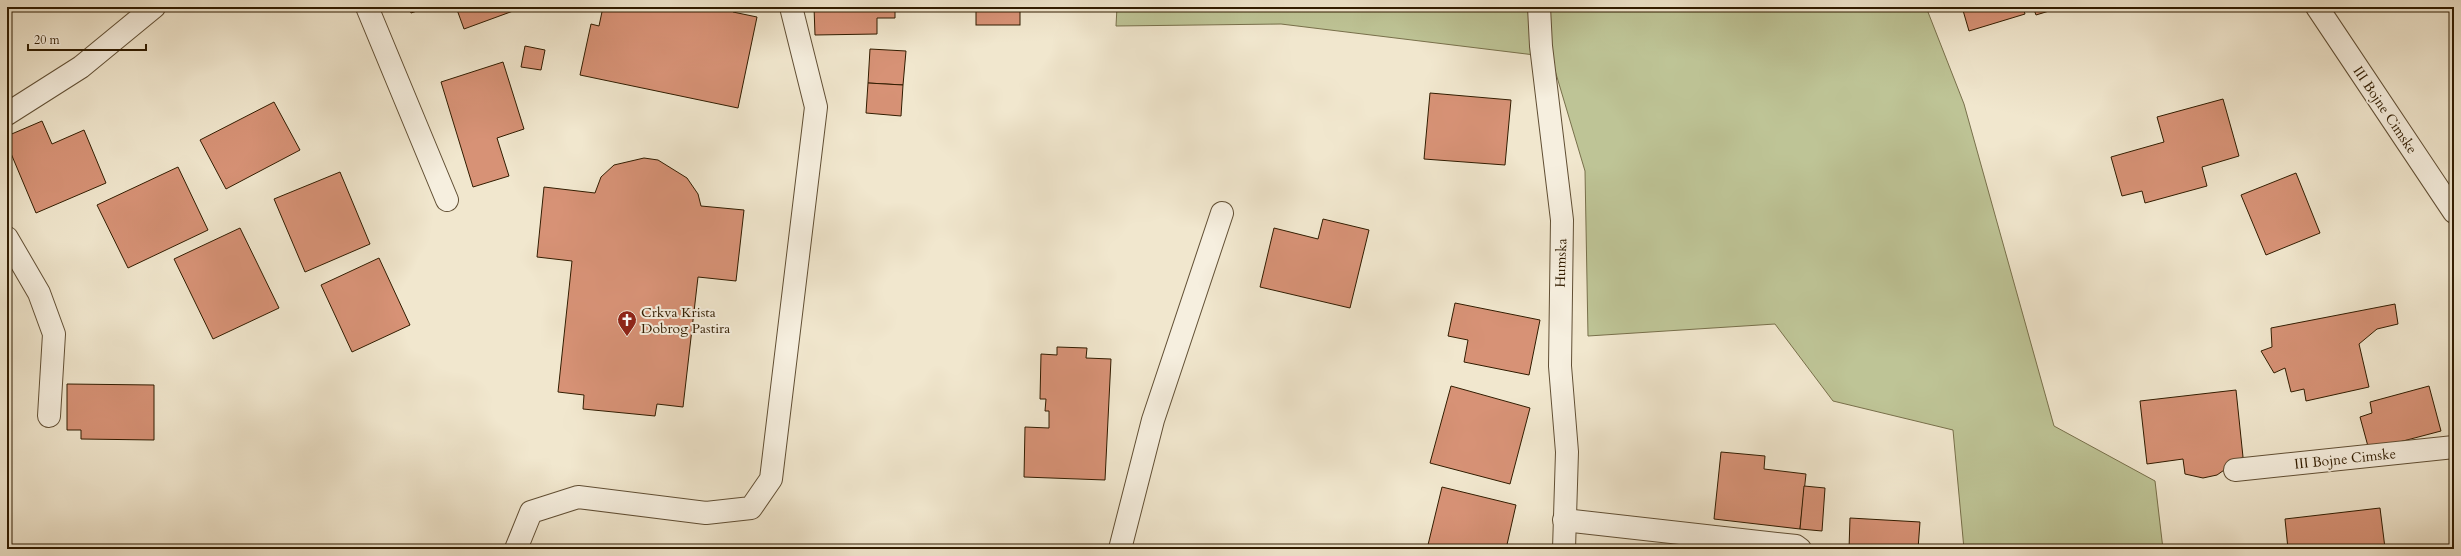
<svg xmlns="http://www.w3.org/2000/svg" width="2461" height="556" font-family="Cardo,serif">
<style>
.green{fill:#bec496;stroke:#78704b}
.building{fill:#d79276;stroke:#311c00}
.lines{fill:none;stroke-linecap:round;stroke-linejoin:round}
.service-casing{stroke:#614f34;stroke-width:24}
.minor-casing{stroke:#614f34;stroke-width:24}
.tertiary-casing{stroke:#614f34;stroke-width:24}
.service{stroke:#f6efdf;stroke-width:22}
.minor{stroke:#f6efdf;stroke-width:22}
.tertiary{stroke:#f6efdf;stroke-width:22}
.labels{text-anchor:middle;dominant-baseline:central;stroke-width:4;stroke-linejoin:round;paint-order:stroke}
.street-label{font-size:14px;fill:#311c00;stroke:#f6efdf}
.poi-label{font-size:14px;fill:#311c00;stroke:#f6efdf;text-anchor:start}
</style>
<rect width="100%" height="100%" fill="#f1e7ce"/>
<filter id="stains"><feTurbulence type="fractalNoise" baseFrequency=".005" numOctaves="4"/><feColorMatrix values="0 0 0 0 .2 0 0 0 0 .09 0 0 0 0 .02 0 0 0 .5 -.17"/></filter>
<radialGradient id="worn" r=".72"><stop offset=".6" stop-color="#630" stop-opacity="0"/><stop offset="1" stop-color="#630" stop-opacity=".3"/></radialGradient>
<path class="green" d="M1117 7H1926L1964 104 2054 426 2155 481 2163 549H1964L1953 430 1833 401 1775 324 1588 336 1585 171 1551 57 1281 24 1116 26Z"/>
<g class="building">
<path d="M409 7H429L411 13Z"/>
<path d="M456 7H524L464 29Z"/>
<path d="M603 7H734L733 12 757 17 738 108 580 75 591 24 599 26Z"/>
<path d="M814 7H895V18H877V34L815 35Z"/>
<rect x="976" y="7" width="44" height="18"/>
<path d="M1962 7H2023L2025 14 1969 31Z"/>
<path d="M2033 7H2062L2036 15Z"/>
<path d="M525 46 545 50 541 70 521 67Z"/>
<path d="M870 49 906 51 903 85 868 83Z"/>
<path d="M503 62 524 129 497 138 509 176 473 187 441 82Z"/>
<path d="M868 83 903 85 901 116 866 113Z"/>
<path d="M1430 93 1511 100 1505 165 1424 159Z"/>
<path d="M2223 99 2239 156 2202 167 2207 186 2145 203 2142 191 2122 196 2111 157 2164 142 2157 117Z"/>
<path d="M274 102 300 150 226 189 200 140Z"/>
<path d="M42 121 52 144 84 130 106 183 36 213 7 144V136Z"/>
<path d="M644 158 658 160 687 178 698 194 701 206 744 210 736 281 698 277 683 407 657 404 655 416 583 409 584 395 558 392 572 261 537 257 544 187 595 193 601 177 614 165Z"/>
<path d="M178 167 208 230 128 268 97 205Z"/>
<path d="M340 172 370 244 305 272 274 199Z"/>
<path d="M2296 173 2320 233 2266 255 2241 195Z"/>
<path d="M1323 219 1369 230 1350 308 1260 287 1274 228 1318 239Z"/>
<path d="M240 228 279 308 213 339 174 259Z"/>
<path d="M379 258 410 325 352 352 321 285Z"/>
<path d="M1455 303 1540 320 1529 375 1464 362 1468 340 1448 336Z"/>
<path d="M2395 304 2398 324 2377 329 2359 344 2369 387 2306 401 2304 389 2291 392 2285 368 2274 373 2261 351 2272 347 2271 328Z"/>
<path d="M1057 347 1087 348 1086 358 1111 359 1105 480 1024 477 1025 427 1049 428V411H1045L1046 399H1040L1041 354 1057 355Z"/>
<path d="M67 384 154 385V440L81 439V430H67Z"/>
<path d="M1451 386 1530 408 1510 484 1430 463Z"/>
<path d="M2429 386 2441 431 2369 450 2360 417 2372 413 2370 402Z"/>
<path d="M2236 390 2243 457 2217 475 2203 478 2185 474 2183 459 2147 464 2140 401Z"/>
<path d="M1721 452 1765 456 1764 469 1806 474 1800 529 1714 519Z"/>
<path d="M1804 486 1825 488 1822 531 1800 529Z"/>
<path d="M1442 487 1516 505 1506 549H1427Z"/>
<path d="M2380 508 2385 548 2288 549 2285 519Z"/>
<path d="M1850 518 1920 522 1918 549H1849Z"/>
</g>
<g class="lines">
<defs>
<g id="service">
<path d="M516 549 531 512 578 497 706 513 751 508 771 479 816 107 791 7"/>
<path d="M1120 549 1153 420 1222 213"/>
</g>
<g id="minor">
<path d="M367 7 447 200"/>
<path d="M1539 7 1541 46 1562 220 1560 366 1567 452 1564 549"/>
<path d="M7 114 81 67 154 7"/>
<path d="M7 238 39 293 54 334 49 416"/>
<path d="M2235 470 2454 447"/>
<path d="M1564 520 1796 546 1800 549"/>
</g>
<path id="tertiary" d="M2317 7 2454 212"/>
</defs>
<use href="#service" class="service-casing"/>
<use href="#minor" class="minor-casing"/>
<use href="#tertiary" class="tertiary-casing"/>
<use href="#service" class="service"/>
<use href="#minor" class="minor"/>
<use href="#tertiary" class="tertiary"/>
</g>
<defs>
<symbol id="church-pin" viewBox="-11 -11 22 30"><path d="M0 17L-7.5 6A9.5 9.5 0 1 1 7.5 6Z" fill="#8f2418" stroke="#f6efdf"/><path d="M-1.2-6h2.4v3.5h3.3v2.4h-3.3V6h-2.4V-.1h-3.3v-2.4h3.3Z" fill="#fff"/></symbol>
</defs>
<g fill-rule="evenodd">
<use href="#church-pin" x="616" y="309" width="22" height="30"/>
</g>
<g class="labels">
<g class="street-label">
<text transform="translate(2385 110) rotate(56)">III Bojne Cimske</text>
<text transform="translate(1561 263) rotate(-88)">Humska</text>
<text transform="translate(2345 459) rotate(-6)">III Bojne Cimske</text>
</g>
<g class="poi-label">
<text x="641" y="312">Crkva Krista<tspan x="641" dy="16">Dobrog Pastira</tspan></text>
</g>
</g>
<rect width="2461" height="556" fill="none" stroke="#f1e7ce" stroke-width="24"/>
<rect x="8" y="8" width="2445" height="540" fill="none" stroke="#311c00" stroke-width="2"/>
<rect x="12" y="12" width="2437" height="532" fill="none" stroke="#311c00"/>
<path d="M28 44v6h118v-6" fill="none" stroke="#311c00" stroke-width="2"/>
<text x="34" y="44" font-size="12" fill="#311c00" stroke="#f6efdf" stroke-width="3" paint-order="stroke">20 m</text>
<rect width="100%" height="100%" filter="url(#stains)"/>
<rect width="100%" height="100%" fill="url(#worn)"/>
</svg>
